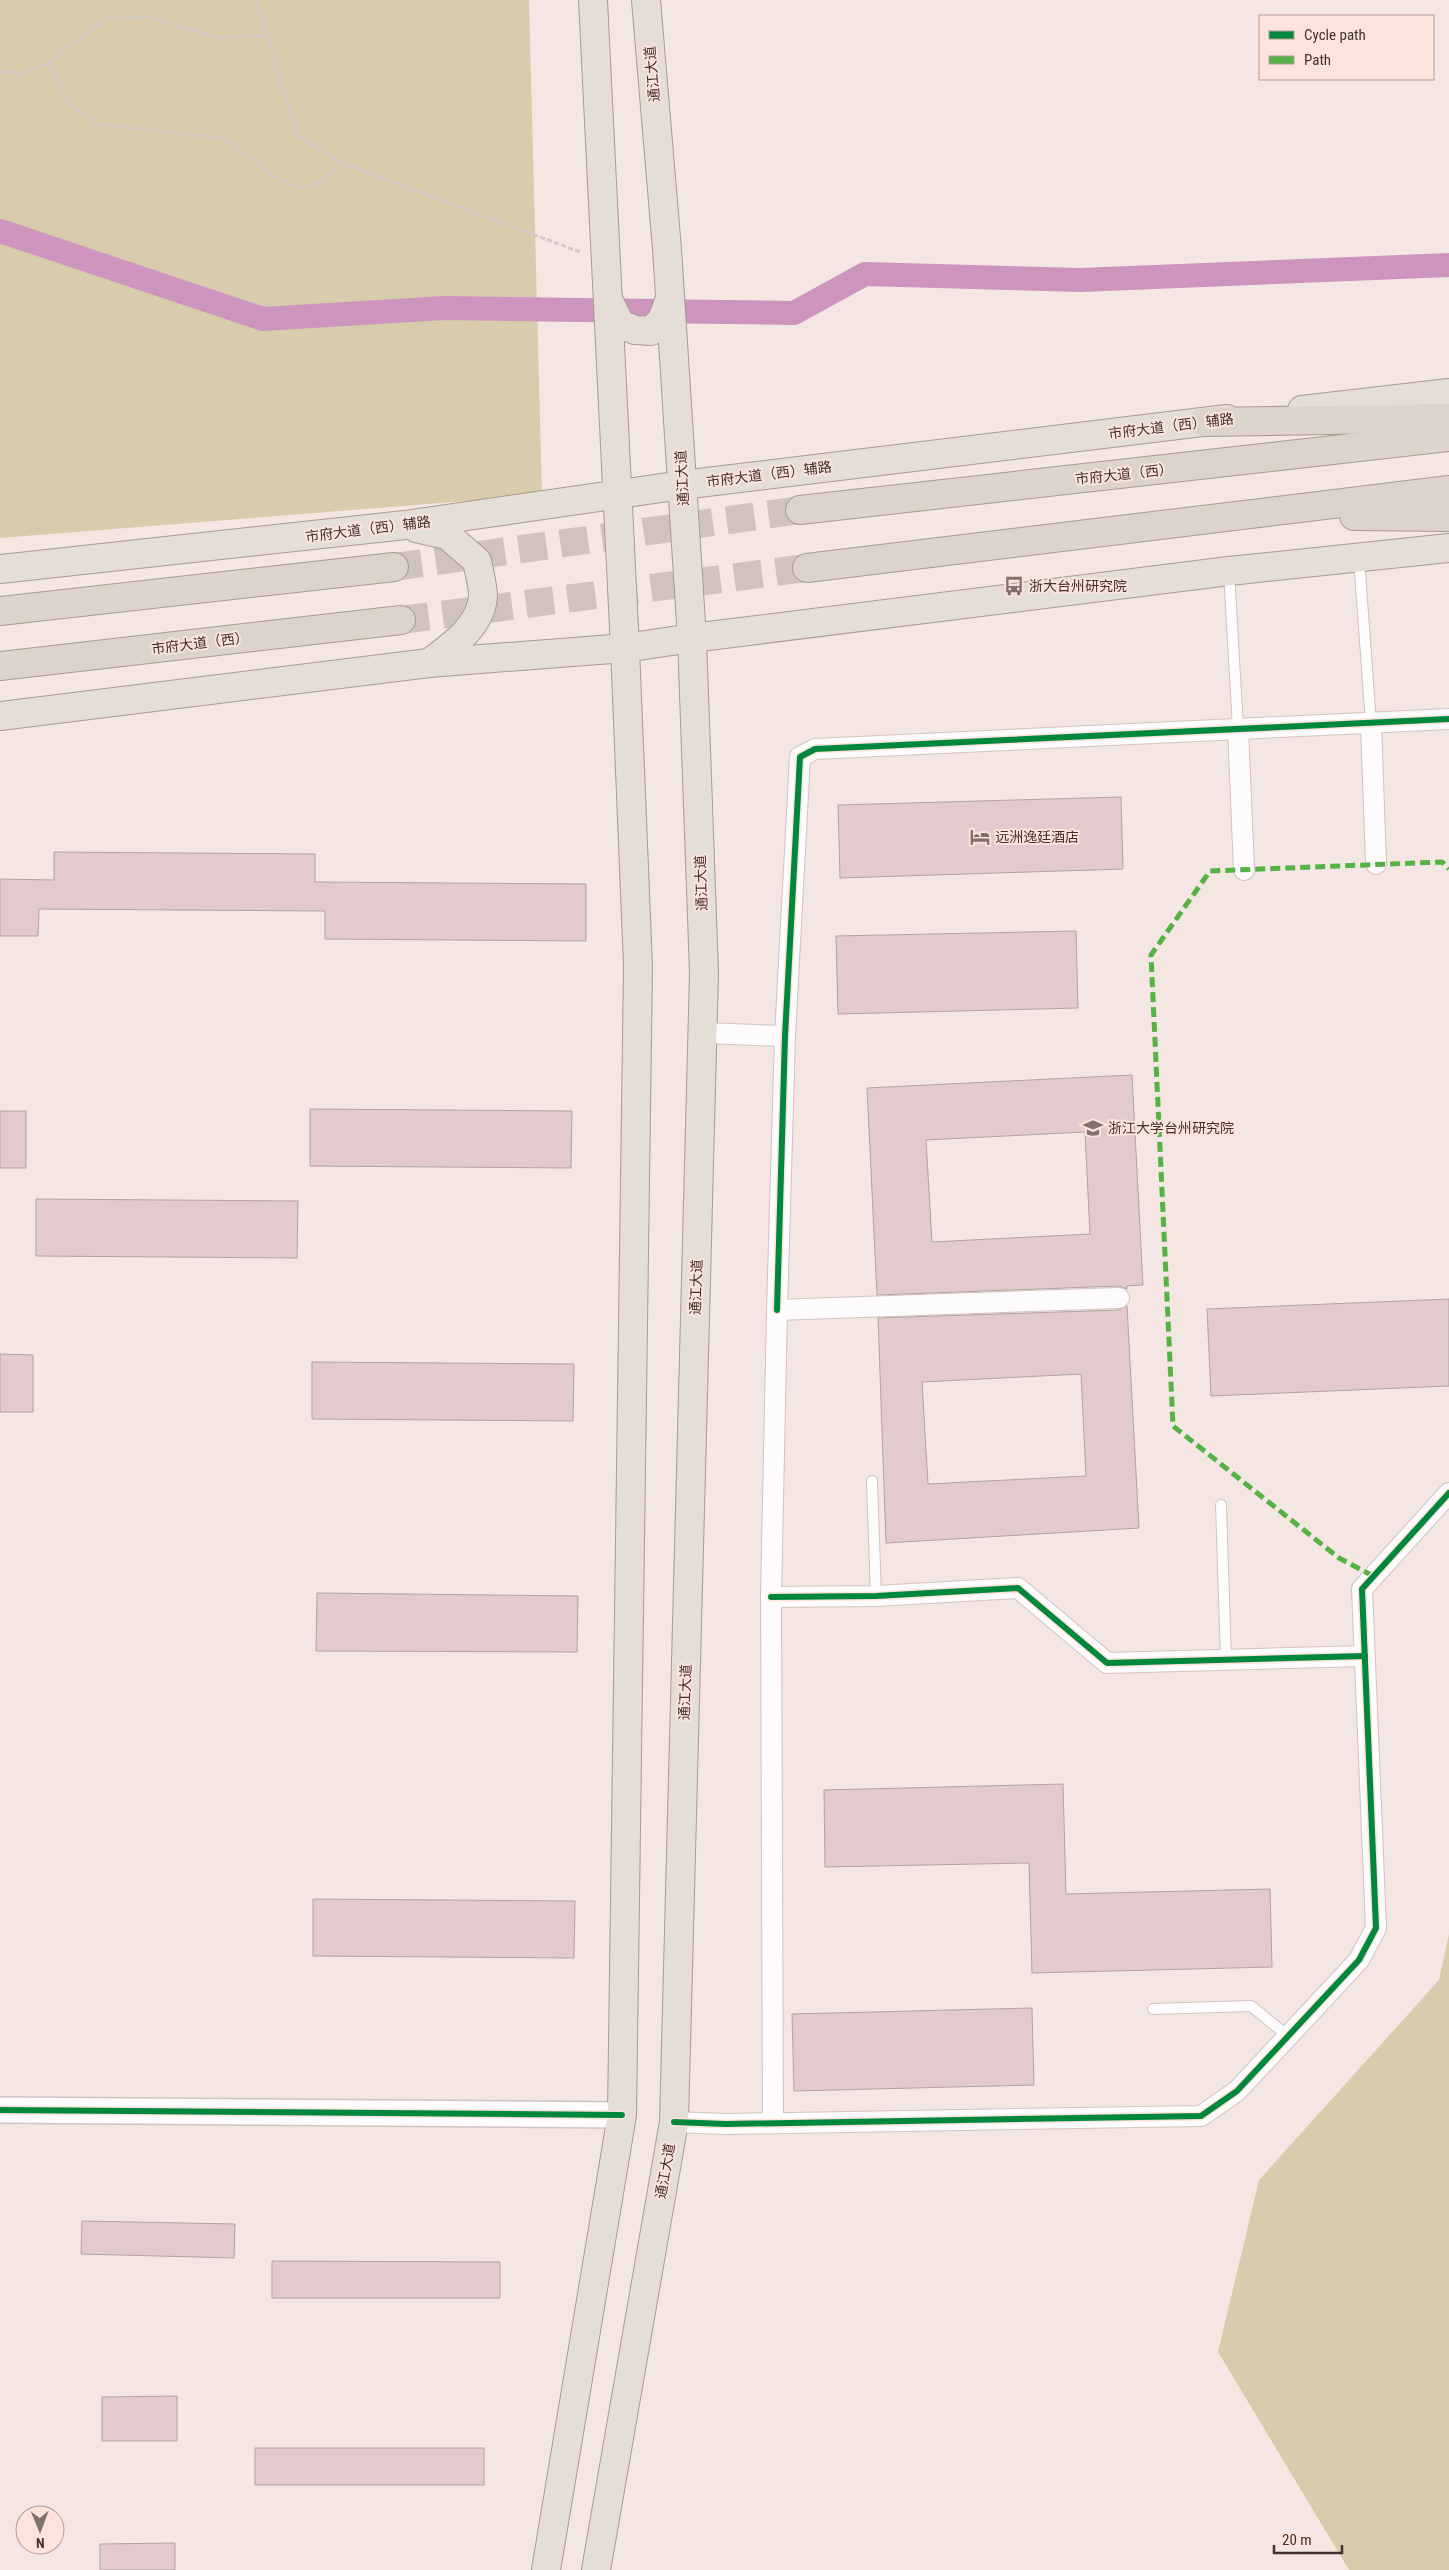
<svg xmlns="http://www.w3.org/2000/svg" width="1449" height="2570" font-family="'Roboto Condensed','Noto Sans SC',sans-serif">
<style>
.green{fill:#d7cdad}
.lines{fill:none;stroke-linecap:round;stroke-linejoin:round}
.canal{stroke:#cd95bd;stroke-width:24}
.building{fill:#e3cacc;stroke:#b0a3a3;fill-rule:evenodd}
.trunk-tunnel{stroke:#d0c3be;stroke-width:28;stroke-dasharray:28 14;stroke-linecap:butt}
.service-casing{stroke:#d1c4c0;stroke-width:12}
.minor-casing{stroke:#d1c4c0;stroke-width:22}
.tertiary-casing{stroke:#d1c4c0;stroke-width:28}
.primary-casing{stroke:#a99a8d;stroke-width:30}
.trunk-casing{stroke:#a99a8d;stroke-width:30}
.path{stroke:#cec8c6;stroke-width:3;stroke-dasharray:5 2.5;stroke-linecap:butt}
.service{stroke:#fdfbfb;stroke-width:10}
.minor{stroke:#fdfbfb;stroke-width:20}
.tertiary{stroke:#fdfbfb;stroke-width:25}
.primary{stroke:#e5ded7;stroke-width:28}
.trunk{stroke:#dcd4cb;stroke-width:28}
.quiet{stroke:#57b246;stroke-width:5;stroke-dasharray:10 5;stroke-linecap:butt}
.cycleway-casing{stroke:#fce3db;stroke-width:9}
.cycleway{stroke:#00873e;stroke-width:6}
.labels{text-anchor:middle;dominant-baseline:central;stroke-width:4;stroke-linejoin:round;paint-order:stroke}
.street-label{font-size:14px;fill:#41312c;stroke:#fce3db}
.poi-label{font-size:14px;fill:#41312c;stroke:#fce3db;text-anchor:start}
</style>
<rect width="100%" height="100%" fill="#f4e7e3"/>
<g class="green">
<path d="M0 0H529L542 495 0 538Z"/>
<path d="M1449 1934V2570H1349L1218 2352 1259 2180 1439 1980Z"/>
</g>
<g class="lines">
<path class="canal" d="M0 231 263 319 444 308 794 313 865 274 1080 280 1449 265"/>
</g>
<g class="building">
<path d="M1121 797 1123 869 840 878 838 805Z"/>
<path d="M54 852 315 854V882L586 884V941L325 939V911L39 909 38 936H0V879L54 880Z"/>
<path d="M1076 931 1078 1008 838 1014 836 936Z"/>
<path d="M1132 1075 1143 1285 1127 1286V1289L1119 1286 877 1295 867 1088ZM1085 1132 1090 1234 932 1242 926 1140Z"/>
<path d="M310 1109 572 1111 571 1168 310 1166Z"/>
<rect x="0" y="1111" width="26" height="57"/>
<path d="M36 1199 298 1201 297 1258 36 1256Z"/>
<path d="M1449 1299V1386L1211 1396 1207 1309Z"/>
<path d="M1127 1306 1139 1528 886 1543 878 1318 1119 1310ZM1081 1374 1086 1476 928 1484 922 1382Z"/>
<path d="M0 1354 33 1355V1412H0Z"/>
<path d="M312 1362 574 1364 573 1421 312 1419Z"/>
<path d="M317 1593 578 1596 577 1652 316 1651Z"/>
<path d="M1063 1784 1066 1894 1270 1889 1272 1967 1032 1973 1029 1863 825 1867 824 1790Z"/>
<path d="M313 1899 575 1901 574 1958 313 1956Z"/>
<path d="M1032 2008 1034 2085 794 2091 792 2014Z"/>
<path d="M82 2221 235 2224 234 2258 81 2254Z"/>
<path d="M272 2261 500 2262V2298H272Z"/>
<path d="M177 2396V2441H102V2397Z"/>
<rect x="255" y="2448" width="229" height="37"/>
<path d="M175 2543V2570H100V2544Z"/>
</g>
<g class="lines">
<g class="trunk-tunnel">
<path d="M394 567 800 510"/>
<path d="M401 620 807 568"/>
</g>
<defs>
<g id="service">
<path d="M1359 559 1371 723"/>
<path d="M1229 572 1238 728"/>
<path d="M872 1481 876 1596"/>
<path d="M1221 1505 1226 1660"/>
<path d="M1153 2009 1251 2006 1288 2036"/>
</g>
<g id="minor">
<path d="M1371 723 1376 864"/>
<path d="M1238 728 1244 870"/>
<path d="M703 1033 785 1036"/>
<path d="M777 1310 785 1036 800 757 815 749 1449 719"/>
<path d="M771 1597 876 1596 1018 1588 1107 1663 1365 1656"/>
<path d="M674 2122 726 2124 1201 2116 1237 2091 1359 1960 1376 1928 1362 1589 1449 1493"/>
<path d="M773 2123 771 1597 777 1310 1119 1298"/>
</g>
<path id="tertiary" d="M0 2110 622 2115"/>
<g id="primary">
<path d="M608 299 620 324 635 330 651 331 662 320 670 298"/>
<path d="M1302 410 1449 393"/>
<path d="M416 528 447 535 477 561C479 572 483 585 483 596 481 627 451 646 429 663"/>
<path d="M0 569 405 525 682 485 1227 419"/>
<path d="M0 716 429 663 625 648 692 638 1229 571 1449 548"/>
<path d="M546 2570 622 2115 638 966 625 648 593 0"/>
<path d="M596 2570 674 2122 704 973 692 638 667 249 646 0"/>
</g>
<g id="trunk">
<path d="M1203 422 1449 418"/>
<path d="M800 510 1449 437"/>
<path d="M1354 516 1449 517"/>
<path d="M807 568 1449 490"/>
<path d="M0 611 394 567"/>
<path d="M0 666 401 620"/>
</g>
</defs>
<use href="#service" class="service-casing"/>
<use href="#minor" class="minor-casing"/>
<use href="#tertiary" class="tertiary-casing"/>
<use href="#primary" class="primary-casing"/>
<use href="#trunk" class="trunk-casing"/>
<g class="path">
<path d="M256 0 298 135 340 162 580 252"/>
<path d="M49 63 105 19 148 17 220 38 267 35"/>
<path d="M0 71 23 74 49 63 68 102 97 124 223 138 269 172 296 188 324 182 340 162"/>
</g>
<use href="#service" class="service"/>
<use href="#minor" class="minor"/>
<use href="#tertiary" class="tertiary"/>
<use href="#primary" class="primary"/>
<use href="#trunk" class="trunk"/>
<path class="quiet" d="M1373 1576 1339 1558 1173 1426 1151 955 1210 871 1442 862 1449 869"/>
<defs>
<g id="cycleway">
<path d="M777 1310 785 1036 800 757 815 749 1449 719"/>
<path d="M771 1597 876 1596 1018 1588 1107 1663 1365 1656"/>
<path d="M0 2110 622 2115"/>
<path d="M674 2122 726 2124 1201 2116 1237 2091 1359 1960 1376 1928 1362 1589 1449 1493"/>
</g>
</defs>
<use href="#cycleway" class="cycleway-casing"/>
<use href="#cycleway" class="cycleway"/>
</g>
<defs>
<symbol id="bus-bare" viewBox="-9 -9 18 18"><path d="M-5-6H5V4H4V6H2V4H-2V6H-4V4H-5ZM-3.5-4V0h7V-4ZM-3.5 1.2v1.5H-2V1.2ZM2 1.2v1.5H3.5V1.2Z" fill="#80716c" stroke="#fce3db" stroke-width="2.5" paint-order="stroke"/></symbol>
<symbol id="hotel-bare" viewBox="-9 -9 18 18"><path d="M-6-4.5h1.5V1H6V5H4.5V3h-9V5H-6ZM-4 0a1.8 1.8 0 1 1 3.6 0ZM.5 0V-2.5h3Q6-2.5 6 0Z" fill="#80716c" stroke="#fce3db" stroke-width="2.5" paint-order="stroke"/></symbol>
<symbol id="school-bare" viewBox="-9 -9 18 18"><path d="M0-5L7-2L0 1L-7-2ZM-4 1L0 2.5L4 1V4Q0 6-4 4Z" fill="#80716c" stroke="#fce3db" stroke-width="2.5" paint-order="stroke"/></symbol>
</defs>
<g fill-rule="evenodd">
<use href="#bus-bare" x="1000" y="572" width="28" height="28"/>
<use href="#hotel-bare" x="966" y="823" width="28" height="28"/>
<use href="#school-bare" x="1079" y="1114" width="28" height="28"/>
</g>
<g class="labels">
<g class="street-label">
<text transform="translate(652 74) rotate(-95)">通江大道</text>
<text transform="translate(1171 426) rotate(-7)">市府大道（西）辅路</text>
<text transform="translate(769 474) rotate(-7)">市府大道（西）辅路</text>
<text transform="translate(1124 474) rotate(-6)">市府大道（西）</text>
<text transform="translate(682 478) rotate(-93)">通江大道</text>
<text transform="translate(368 529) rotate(-7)">市府大道（西）辅路</text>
<text transform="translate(200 643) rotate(-7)">市府大道（西）</text>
<text transform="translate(701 883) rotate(-92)">通江大道</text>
<text transform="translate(696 1287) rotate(-88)">通江大道</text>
<text transform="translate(685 1692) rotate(-88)">通江大道</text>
<text transform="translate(665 2171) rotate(-80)">通江大道</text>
</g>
<g class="poi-label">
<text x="1029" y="586">浙大台州研究院</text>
<text x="995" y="837">远洲逸廷酒店</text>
<text x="1108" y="1128">浙江大学台州研究院</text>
</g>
</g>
<rect x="1259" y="15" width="175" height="65" fill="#fce3db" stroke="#b19c95"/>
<rect x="1269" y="31" width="25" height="8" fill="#00873e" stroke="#b19c95"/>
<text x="1304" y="40" font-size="15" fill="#41312c">Cycle path</text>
<rect x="1269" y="56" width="25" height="8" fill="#57b246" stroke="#b19c95"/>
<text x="1304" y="65" font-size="15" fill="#41312c">Path</text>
<g transform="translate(40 2530) rotate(179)"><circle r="24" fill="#fce3db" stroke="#b19c95"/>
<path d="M0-4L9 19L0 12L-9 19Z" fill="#80716c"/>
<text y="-8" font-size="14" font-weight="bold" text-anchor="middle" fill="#41312c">N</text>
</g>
<path d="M1274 2545v8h68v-8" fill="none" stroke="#41312c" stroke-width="2.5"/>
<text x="1282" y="2545" font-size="15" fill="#41312c" stroke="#fce3db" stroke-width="4" paint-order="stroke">20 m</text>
</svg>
